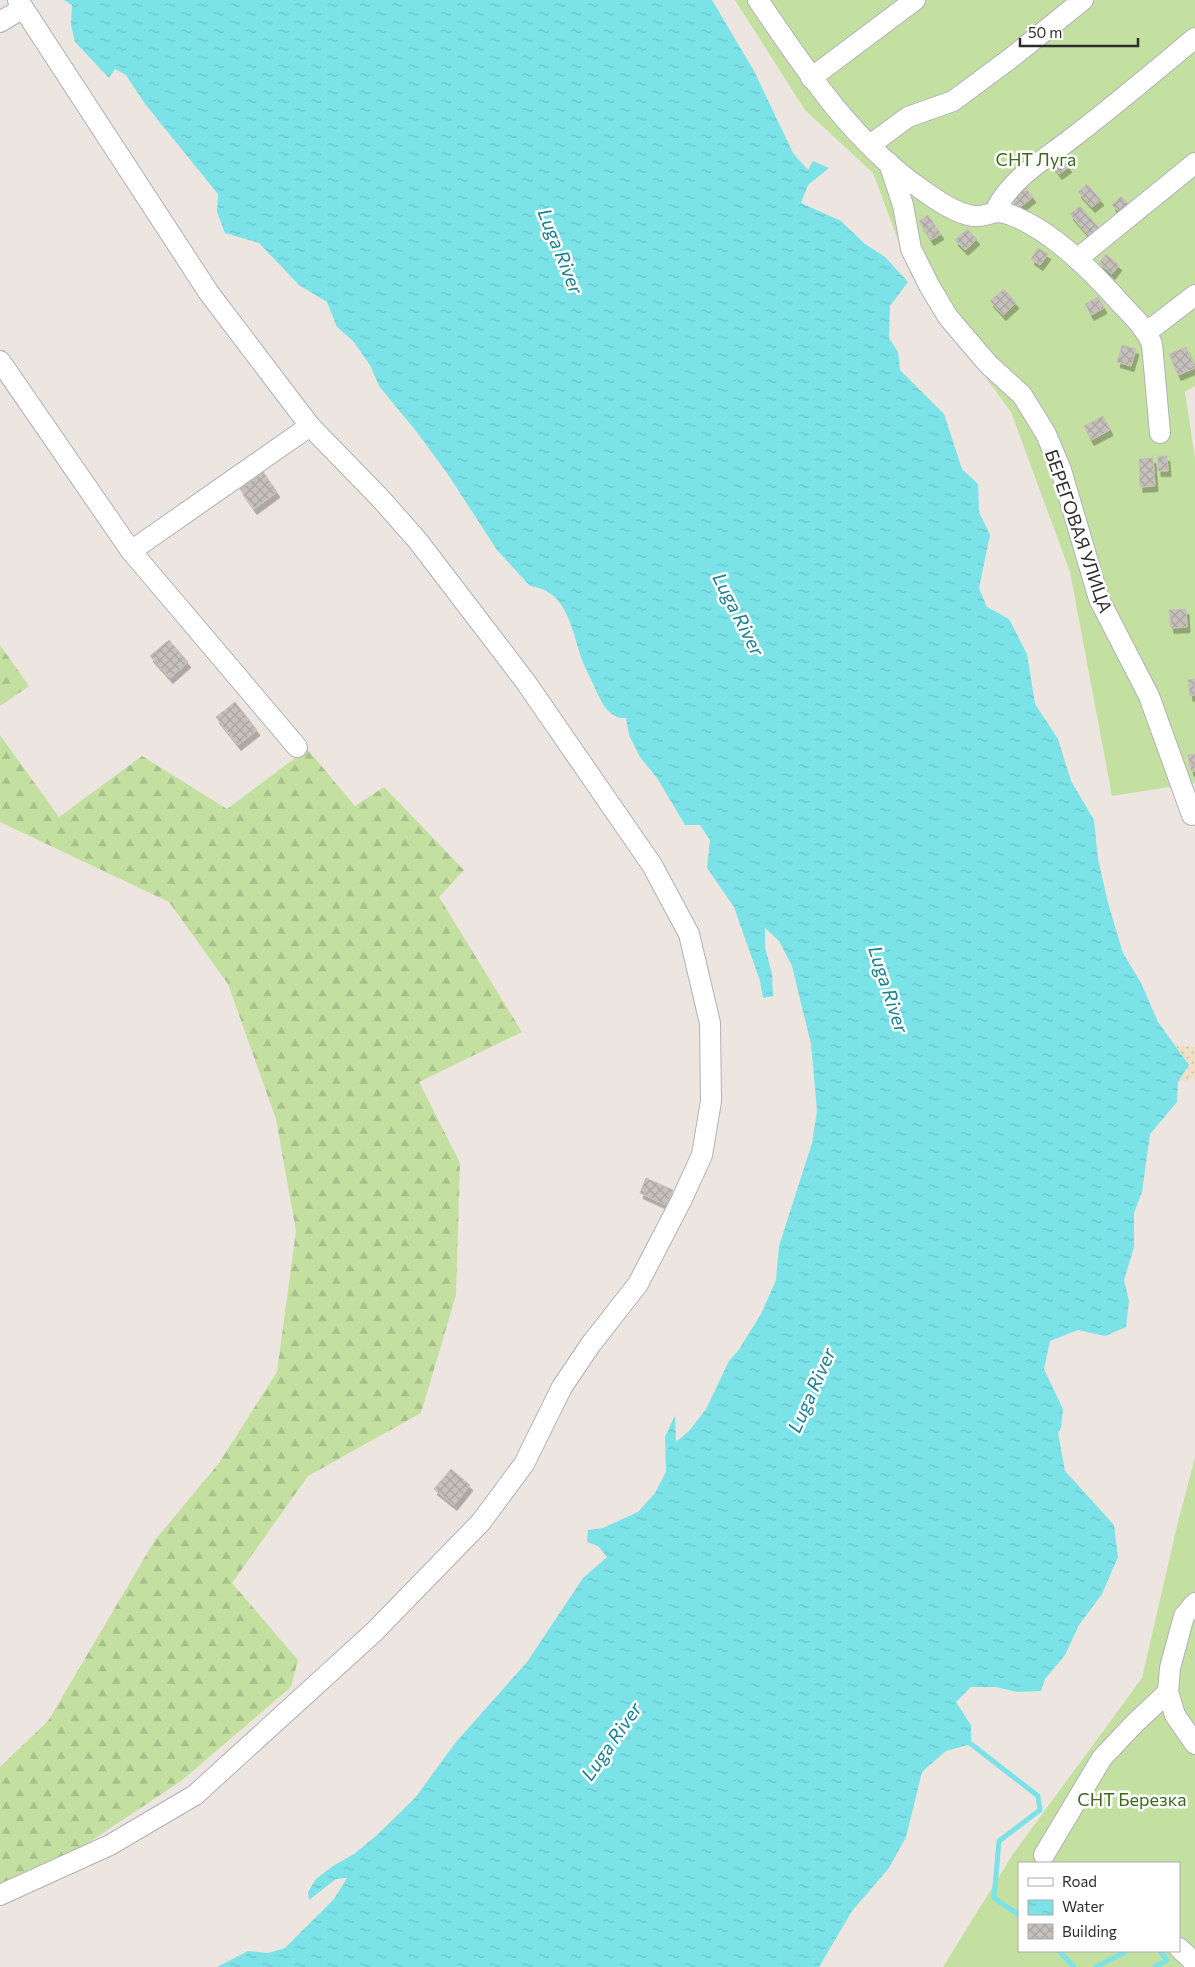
<svg xmlns="http://www.w3.org/2000/svg" width="1195" height="1967" font-family="Commissioner,sans-serif">
<style>
.grass{fill:#c4e0a1;fill-rule:evenodd}
.forest{fill:url(#forest-firs)}
.sand{fill:url(#sand-dots)}
.water{fill:url(#water-ripples)}
.lines{fill:none;stroke-linecap:round;stroke-linejoin:round}
.stream{stroke:#7be3e8;stroke-width:5}
.building{fill:url(#building-cross-hatch);stroke:#c9c0ba;filter:url(#shadow)}
.minor-casing{stroke:#adb2b8;stroke-width:22}
.minor{stroke:#fff;stroke-width:20}
.labels{text-anchor:middle;dominant-baseline:central;stroke-width:5;stroke-linejoin:round;paint-order:stroke}
.park-label{font-size:18px;fill:#3e6720;stroke:#fff}
.street-label{font-size:18px;fill:#2d2d2d;stroke:#fff}
.water-label{font-size:19px;font-style:italic;fill:#168191;stroke:#fff}
</style>
<defs>
<pattern id="forest-firs" width="22" height="20" patternUnits="userSpaceOnUse" patternTransform="scale(1.25)"><rect width="22" height="20" fill="#c4e0a1"/><path d="M5 1l3.5 6h-7zM16 11l3.5 6h-7z" fill="#a9c08b"/></pattern>
<pattern id="sand-dots" width="8" height="8" patternUnits="userSpaceOnUse" patternTransform="scale(1.25)"><rect width="8" height="8" fill="#f0e0c6"/><path d="M2 2h.1M6 6h.1" fill="none" stroke="#cec0aa" stroke-width="1.8" stroke-linecap="round"/></pattern>
<pattern id="water-ripples" width="26" height="14" patternUnits="userSpaceOnUse" patternTransform="scale(1.25)"><rect width="26" height="14" fill="#7be3e8"/><path d="M2 4q2-2 4 0t4 0M15 11q2-2 4 0t4 0" fill="none" stroke="#6bc3c7"/></pattern>
<pattern id="building-cross-hatch" width="8" height="8" patternUnits="userSpaceOnUse" patternTransform="scale(1.25)"><rect width="8" height="8" fill="#c6c0bc"/><path d="M0 0l8 8M0 8l8-8" fill="none" stroke="#aaa5a2"/></pattern>
<filter id="shadow"><feDropShadow dx="3" dy="5.5" stdDeviation="0" flood-color="#0004"/></filter>
</defs>
<rect width="100%" height="100%" fill="#ede5e0"/>
<g class="grass">
<path d="M735 0H1195V386L1185 392 1195 458V783L1112 796 1070 572 1011 412 911 275 873 173 805 110Z"/>
<path d="M1195 1457V1967H943L1013 1854 1142 1678 1177 1526ZM1019 1863H1179V1951H1019Z"/>
</g>
<g class="forest">
<path d="M0 645 29 686 0 706Z"/>
<path d="M0 735 59 817 142 756 227 809 307 749 355 806 384 787 464 870 439 897 522 1032 419 1082 460 1163 456 1295 421 1413 308 1476 232 1583 298 1660 291 1687 181 1781 79 1849 0 1888V1767L48 1721 155 1540 219 1463 277 1372 296 1231 276 1119 228 984 169 902 0 822Z"/>
</g>
<path class="sand" d="M1175 1045 1195 1047V1079L1178 1082 1189 1065Z"/>
<path class="water" d="M64 0H712L754 71 793 153 808 170 813 161 829 168 808 185 801 203 841 221 865 244 885 257 908 282 890 306 889 338 898 352 900 370 944 414 962 469 978 484 979 512 990 535 979 588 987 607 1009 619 1027 654 1035 704 1058 739 1071 781 1094 820 1098 859 1108 903 1123 953 1141 983 1158 1022 1189 1065 1178 1082 1177 1102 1150 1134 1142 1192 1134 1213V1247L1124 1280 1129 1301 1126 1327 1105 1336 1078 1330 1050 1341 1044 1369 1063 1409 1061 1428 1058 1433 1065 1471 1114 1525 1118 1557 1102 1594 1079 1625 1065 1655 1045 1679 1041 1691 1017 1692 996 1687H971L956 1702 971 1725V1744L946 1751 922 1772 906 1837 889 1868 852 1911 819 1967H217L248 1951 268 1953 285 1948 334 1899 347 1878 336 1879 309 1900 308 1892 316 1879 333 1866 354 1854 377 1835 415 1798 456 1742 527 1662 583 1578 607 1557 598 1546 587 1542 588 1530 603 1528 638 1512 655 1493 666 1472 665 1437 675 1415 676 1442 690 1430 706 1409 729 1361 738 1351 761 1314 776 1280 779 1246 812 1143 817 1111 811 1044 792 966 779 941 765 928V947L772 974 773 996 763 998 760 981 734 907 707 868 710 840 700 825H685L657 778 640 757 629 735 626 718C623 718 618 718 615 716 604 710 600 699 595 688 591 679 586 670 582 660 572 632 568 590 530 586L497 550 447 473 416 431 379 386 370 365 353 341 337 327 327 302 299 285 259 243 225 233 217 212 218 194 145 104 126 75 115 69 109 78 75 42 71 25 72 5Z"/>
<g class="lines">
<g class="stream">
<path d="M965 1742 971 1744 1038 1796 1040 1810 999 1841 994 1898 1019 1915"/>
<path d="M1059 1951 1074 1967"/>
<path d="M1096 1967 1127 1951"/>
<path d="M1155 1967 1167 1960 1160 1951"/>
</g>
</g>
<g class="building">
<path d="M1058 152 1069 167 1059 174 1048 160Z"/>
<path d="M1087 184 1101 200 1092 207 1078 192Z"/>
<path d="M1025 187 1033 197 1019 208 1011 199Z"/>
<path d="M1121 196 1130 206 1121 214 1112 205Z"/>
<path d="M1080 206 1100 229 1090 237 1070 214Z"/>
<path d="M928 215 941 234 931 240 919 221Z"/>
<path d="M967 229 977 239 965 250 955 240Z"/>
<path d="M1038 248 1048 254 1040 265 1031 259Z"/>
<path d="M1106 254 1119 265 1112 274 1099 263Z"/>
<path d="M1004 289 1016 303 1003 315 990 301Z"/>
<path d="M1098 297 1104 308 1091 315 1085 304Z"/>
<path d="M1122 345 1136 349 1131 366 1117 362Z"/>
<path d="M1186 347 1195 368 1178 375 1169 354Z"/>
<path d="M1103 416 1110 430 1091 440 1084 426Z"/>
<path d="M1158 456H1167L1168 471H1158Z"/>
<path d="M1153 458 1155 486 1140 487 1139 459Z"/>
<path d="M263 472 277 492 254 509 240 489Z"/>
<path d="M1186 609 1187 627 1171 628 1169 610Z"/>
<path d="M169 640 188 662 170 678 150 656Z"/>
<path d="M1195 679V695L1190 696 1188 680Z"/>
<path d="M235 702 257 730 238 745 216 717Z"/>
<path d="M1195 754V771H1191L1188 755Z"/>
<path d="M646 1178 673 1190 666 1205 640 1193Z"/>
<path d="M451 1469 470 1485 454 1505 434 1489Z"/>
</g>
<g class="lines">
<defs>
<g id="minor">
<path d="M758 0C805 69 851 140 921 189 935 199 956 214 974 216 990 217 992 208 1011 215 1053 231 1093 272 1122 305 1134 317 1145 328 1152 344L1160 433"/>
<path d="M0 22 23 8"/>
<path d="M811 78 915 0"/>
<path d="M870 145 908 117 953 101 1011 58 1083 0"/>
<path d="M889 163 903 205 911 249 930 287 948 317 988 364 1022 395 1046 434 1061 470 1099 599 1149 696 1192 815"/>
<path d="M995 211C1011 178 1044 160 1072 138 1114 106 1154 72 1195 38"/>
<path d="M1077 259 1195 163"/>
<path d="M1147 332 1195 295"/>
<path d="M0 361 131 551 297 747"/>
<path d="M131 551 310 426"/>
<path d="M1195 1603 1184 1616 1170 1668 1168 1692 1175 1715 1195 1744"/>
<path d="M1044 1855 1102 1758 1134 1724 1168 1692"/>
<path d="M0 1895 110 1845 195 1795 374 1632 481 1522 524 1464 562 1387 591 1344 638 1284 681 1201 702 1155 711 1101 710 1023 689 934 652 865 525 681 418 541 381 499 310 426 209 293 18 0"/>
<path d="M1179 1948 1195 1963"/>
</g>
</defs>
<use href="#minor" class="minor-casing"/>
<use href="#minor" class="minor"/>
</g>
<g class="labels">
<g class="park-label">
<text x="1036" y="159">СНТ Луга</text>
<text x="1132" y="1799">СНТ Березка</text>
</g>
<g class="street-label">
<text transform="translate(1079 531) rotate(71)">БЕРЕГОВАЯ УЛИЦА</text>
</g>
<g class="water-label">
<text transform="translate(561 251) rotate(68)">Luga River</text>
<text transform="translate(739 614) rotate(63)">Luga River</text>
<text transform="translate(889 989) rotate(72)">Luga River</text>
<text transform="translate(811 1390) rotate(-66)">Luga River</text>
<text transform="translate(611 1741) rotate(-55)">Luga River</text>
</g>
</g>
<rect x="1018" y="1862" width="162" height="90" fill="#ffffff" stroke="#ababab"/>
<rect x="1028" y="1878" width="25" height="8" fill="#ffffff" stroke="#ababab"/>
<text x="1062" y="1887" font-size="15" fill="#2d2d2d">Road</text>
<rect x="1028" y="1900" width="25" height="15" fill="url(#water-ripples)" stroke="#ababab"/>
<text x="1062" y="1912" font-size="15" fill="#2d2d2d">Water</text>
<rect x="1028" y="1924" width="25" height="15" fill="url(#building-cross-hatch)" stroke="#ababab"/>
<text x="1062" y="1937" font-size="15" fill="#2d2d2d">Building</text>
<path d="M1020 38v8h118v-8" fill="none" stroke="#2d2d2d" stroke-width="2.5"/>
<text x="1028" y="38" font-size="15" fill="#2d2d2d" stroke="#ffffff" stroke-width="4" paint-order="stroke">50 m</text>
</svg>
